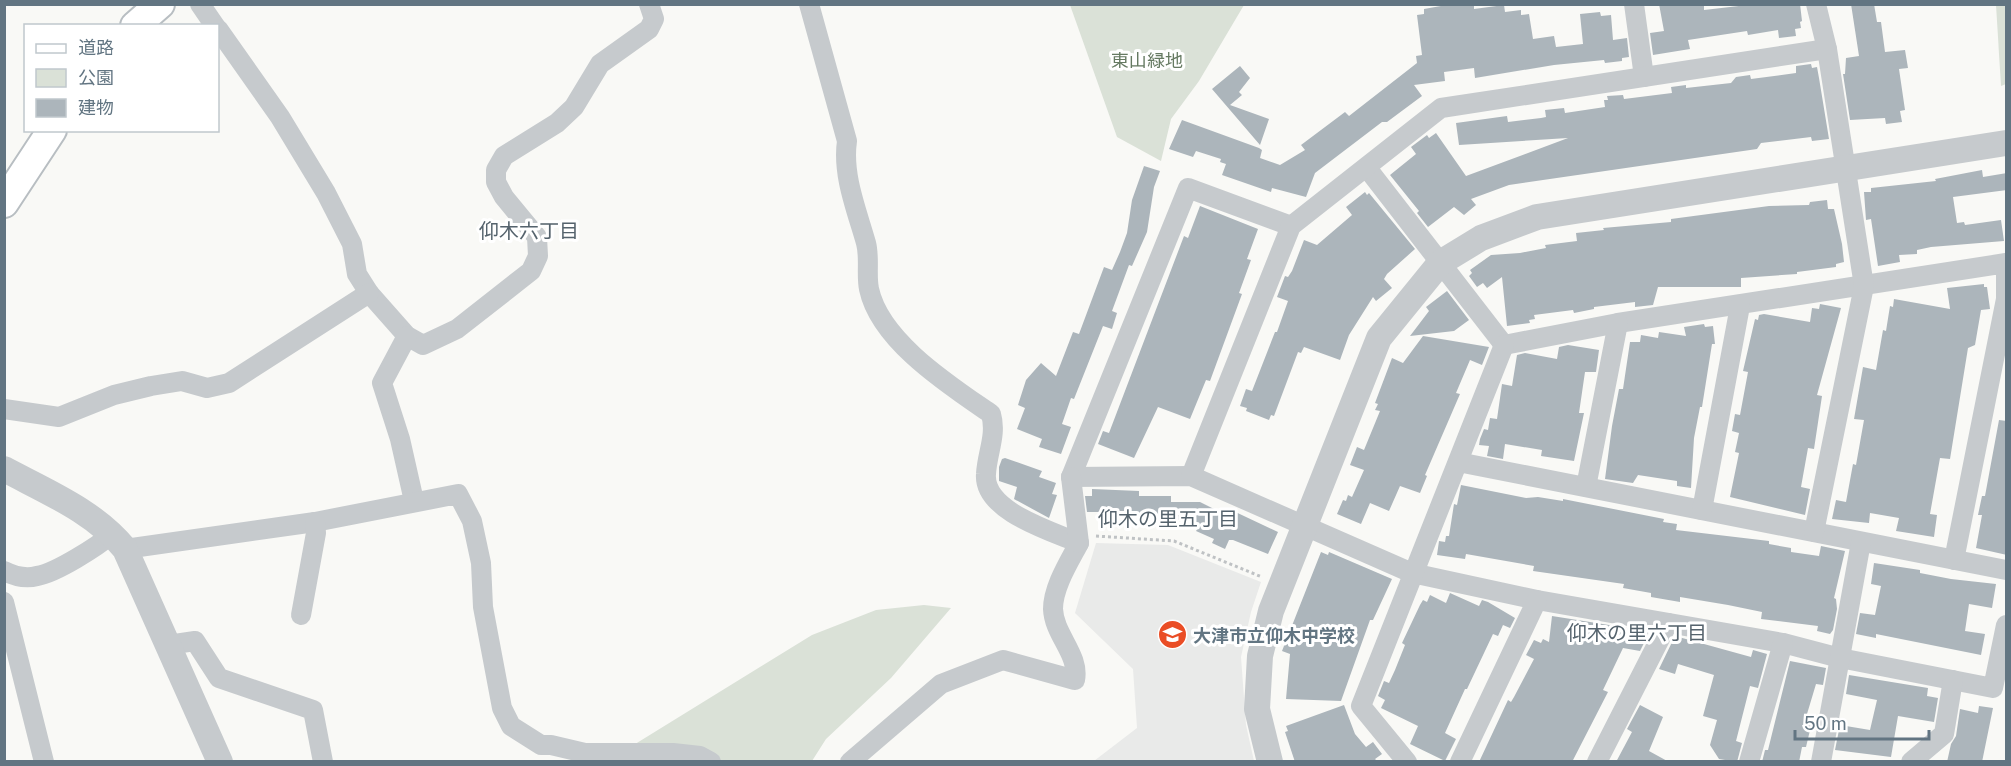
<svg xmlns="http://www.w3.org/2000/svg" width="2011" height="766" font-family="'Public Sans','Noto Sans JP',sans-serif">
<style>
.built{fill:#e9eae9}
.green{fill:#dae1d7}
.building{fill:#acb5bb}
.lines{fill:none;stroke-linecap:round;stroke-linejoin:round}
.secondary-casing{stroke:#b8bec2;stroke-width:32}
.path{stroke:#bfc2c4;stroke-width:3;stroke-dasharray:3 3;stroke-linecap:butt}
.minor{stroke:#c6cacd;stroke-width:20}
.tertiary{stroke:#c6cacd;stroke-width:26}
.secondary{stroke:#fff;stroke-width:28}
.labels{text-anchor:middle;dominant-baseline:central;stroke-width:6;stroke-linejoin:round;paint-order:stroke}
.park-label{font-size:18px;fill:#667a62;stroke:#fff}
.poi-label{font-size:18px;font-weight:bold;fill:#627582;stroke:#fff;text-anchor:start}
.neighbourhood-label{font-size:20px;fill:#55636d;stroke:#fff}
</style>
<rect width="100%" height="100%" fill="#f9f9f6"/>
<path class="built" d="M1096 543 1168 545 1261 582 1251 612 1241 657 1246 725 1254 761H1094L1137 728 1133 669 1075 613Z"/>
<g class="green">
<path d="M1070 5H1244L1199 81 1171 119 1161 161 1117 137Z"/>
<path d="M1996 5H2006V84L2001 86Z"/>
<path d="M924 605 951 608 891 678 826 739 812 761 606 762 812 635 876 610Z"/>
</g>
<g class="building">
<path d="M1452 4H1474V9L1504 5 1505 12 1521 10V15L1529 14 1533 39 1554 36 1556 47 1583 44 1580 14 1600 12 1601 16 1611 15 1613 40 1627 38 1629 57 1622 58V61L1605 63 1604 60 1554 65 1475 78 1474 68 1444 72 1445 81 1414 85 1422 96 1387 122H1382L1315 173 1306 197 1272 188 1271 192 1222 175 1226 164 1220 162 1221 159 1196 151 1193 157 1169 149 1182 120 1259 148 1262 150 1260 158 1280 165 1305 150 1301 145 1345 112 1349 116 1417 63 1416 56 1422 55 1417 15 1424 14V9Z"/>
<path d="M1659 4H1704V10L1756 4H1800L1802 21 1800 22 1801 28 1795 29 1796 36 1779 38 1778 30 1748 35 1747 31 1688 40 1690 49 1653 55 1650 33 1664 31Z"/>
<path d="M1851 4H1874L1877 22H1881L1885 52 1905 50 1908 68 1899 69 1905 110 1900 111 1902 122 1886 124 1885 118 1850 120 1843 74H1845L1846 58 1859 56Z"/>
<path d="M1811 64 1812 68 1817 67 1819 78 1829 139 1812 141 1811 137 1761 143 1757 149 1509 185 1471 199 1476 205 1464 215 1454 207 1428 227 1417 213 1419 211 1390 175 1416 154 1411 147 1427 135 1429 138 1436 133 1466 176 1568 138 1459 145 1456 123 1507 116 1508 122 1541 118 1546 117 1545 110 1564 108 1565 113 1605 107 1604 100H1608L1607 96 1623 95 1624 99 1672 93 1671 87 1686 85V88L1731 83 1736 77 1750 75 1751 79 1796 73V66Z"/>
<path d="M1240 66 1250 78 1239 92 1242 95 1230 105 1269 119 1260 145 1212 89Z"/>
<path d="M1144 166 1160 171 1154 187 1147 232 1132 266 1129 265 1112 311 1117 313 1112 329 1103 326 1074 399 1071 398 1062 424 1071 427 1061 454 1039 447 1042 439 1017 429 1025 408 1018 405 1026 380 1041 363 1056 376 1073 332 1079 334 1104 267 1112 270 1120 252 1127 233 1132 200Z"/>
<path d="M1982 170 1983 177 2007 173V190L1953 197 1957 223 1964 222 1965 225 2001 220 2004 241 1931 247 1917 250V254L1899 255 1900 262 1878 266 1871 219 1866 220 1864 192H1871V188L1936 181 1935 179Z"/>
<path d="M1365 192 1367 195 1369 193 1415 249 1387 274 1384 279 1392 288 1376 301 1373 297 1349 335 1340 360 1304 347 1301 353 1298 352 1274 416 1271 415 1269 420 1246 411 1247 408 1240 406 1246 389 1252 391 1275 332H1277L1288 301 1277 297 1285 276 1288 277 1292 271 1304 240 1317 245 1352 215 1346 207Z"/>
<path d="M1827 200 1828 209H1834L1842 244 1844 262 1836 264V267L1797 272V274L1741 278V287H1658L1653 305 1635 307V302L1594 307V309L1574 313 1573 310 1534 315 1535 319 1529 320 1530 323 1507 326 1502 277 1487 288 1483 283 1477 287 1469 276 1472 273 1470 270 1491 255 1520 253 1546 248 1545 245 1577 241 1576 233 1604 230 1603 228 1671 222V219L1769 206 1809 205 1810 202Z"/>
<path d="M1200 206 1258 229 1247 259 1251 260 1239 293 1242 294 1210 381 1206 380 1190 419 1158 407 1134 458 1098 444 1103 431 1109 433 1184 236 1188 238Z"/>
<path d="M1984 284V287H1987L1990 309 1981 310 1975 345 1968 348 1950 459 1940 458 1930 514 1937 515 1934 537 1896 531 1899 518 1870 513 1869 523 1832 519 1836 500 1846 502 1853 464 1856 465 1864 420 1854 419 1863 367 1876 370 1883 330 1886 331 1890 306 1893 307 1894 299 1950 309 1947 288Z"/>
<path d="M1447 291 1469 320 1454 331 1410 336 1429 311 1426 307Z"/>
<path d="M1820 304 1841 308 1817 395 1822 396 1814 449 1808 448 1801 487 1810 489 1805 515 1730 497 1739 453 1735 452 1739 433 1732 431 1735 414 1740 415 1748 372 1743 371 1755 319 1758 320 1759 315 1764 314 1810 322 1812 308 1819 309Z"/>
<path d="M1704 324 1705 327 1713 326 1715 344H1712L1702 407H1700L1694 438 1691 488 1677 486V481L1638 475 1633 483 1605 479 1612 426 1619 389H1623L1630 342H1640L1641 335 1658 338 1659 332 1686 336 1684 327Z"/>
<path d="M1423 336 1489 347 1482 365 1470 360 1456 393 1460 394 1425 475 1427 476 1420 493 1400 486 1389 511 1370 503 1361 524 1337 514 1343 500 1346 501 1348 495 1352 497 1364 470 1350 465 1357 447 1364 450 1380 411 1375 410 1378 404 1375 403 1392 358 1403 363Z"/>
<path d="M1568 345 1599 350 1596 372H1585L1579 413H1584L1574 461 1541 456 1542 450 1505 444 1503 459 1487 456 1489 446 1479 445 1480 439 1484 429 1488 430 1490 418 1497 419 1502 384 1512 386 1517 355 1525 353 1557 359 1559 347Z"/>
<path d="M1999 420 2007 421V555L1976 548 1982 515H1978L1982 496H1985Z"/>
<path d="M1005 458 1042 471 1039 477 1056 483 1052 494 1057 495 1049 518 1014 499 1017 487 999 481V467L1002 459Z"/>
<path d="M1461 485 1526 498 1538 497 1563 501V499L1664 519 1663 522 1677 524 1676 530 1769 541V544L1791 548V552L1819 556 1821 546 1845 551 1834 598 1836 599 1837 609 1833 630 1830 634 1817 631 1818 626 1761 619 1762 612 1728 605 1680 597V602L1651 597V593L1623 588 1624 584 1533 571 1534 566 1466 554 1465 559 1437 555 1439 541 1445 542 1446 536H1449L1454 504 1457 505Z"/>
<path d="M1092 489 1139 491V496H1171V502H1200L1224 514 1227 508 1278 532 1268 554 1233 540H1229L1225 549 1212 543 1214 539 1196 531 1198 528 1177 519 1105 516V512H1087L1085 496H1092Z"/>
<path d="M1321 552 1328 555 1329 552 1392 579 1373 620H1370L1341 701 1286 699 1290 654 1282 651Z"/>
<path d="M1874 563 1920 570V573L1951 579 1996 584 1992 608 1969 604 1965 631 1985 634 1981 655 1876 634V638L1856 634 1860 613 1875 615 1881 586 1871 584Z"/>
<path d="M1450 593 1479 606 1482 600 1488 602 1515 618 1510 628 1503 625 1498 636 1493 634 1467 689H1465L1445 733 1456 739 1445 761 1410 744 1418 726 1381 708 1385 700 1378 696 1384 681 1389 683 1395 670 1405 645 1402 643 1420 605 1423 600 1427 602 1430 595 1446 603Z"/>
<path d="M1552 616 1647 631 1648 635 1640 651 1623 648 1603 690 1608 692 1572 762H1479L1508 700 1511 702 1514 697 1534 659 1526 655 1534 640 1541 643 1543 639 1549 642Z"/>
<path d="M1675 636 1751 657 1753 650 1767 654 1758 688 1750 686 1736 741 1742 743 1737 762 1719 759 1710 745 1717 720 1703 716 1714 675 1678 664 1675 674 1659 669Z"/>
<path d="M1790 661 1826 668 1823 685 1816 684 1804 724 1811 726 1806 747H1802L1799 762H1762L1765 750H1768Z"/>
<path d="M1849 675 1928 688 1927 696 1938 698 1934 722 1898 716 1891 757 1835 750 1840 725 1870 730 1877 700 1846 694Z"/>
<path d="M1344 705 1355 734 1366 747 1373 742 1382 754 1375 759 1378 762H1295L1285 732 1288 731 1286 726Z"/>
<path d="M1640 705 1663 717 1649 751 1669 762H1616L1632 732 1627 729Z"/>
<path d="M1979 706 1993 708 1982 762H1947L1951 744 1956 736 1960 709 1978 713Z"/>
</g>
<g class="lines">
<defs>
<g id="secondary">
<path d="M135 26 160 4"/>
<path d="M4 203 52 130"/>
</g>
</defs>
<use href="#secondary" class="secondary-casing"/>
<path class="path" d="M1096 536 1174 541 1262 577"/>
<g class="minor">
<path d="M200 4 215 26"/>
<path d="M809 4 847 141C842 175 857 211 866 243 870 258 866 274 869 289 880 341 949 385 991 414 997 435 987 453 986 474 983 511 1051 531 1079 543 1069 562 1053 587 1053 609 1054 635 1080 655 1075 680L1003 660 941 684 850 762"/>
<path d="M1634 4 1644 77"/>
<path d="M218 29 280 117 326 193 352 244 357 274 369 293 407 336 423 345 457 329 531 271 538 256 537 237 504 197 496 182V170L504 156 557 123 574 107 600 64 649 29 654 19 649 4"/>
<path d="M1367 168 1504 345"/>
<path d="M1291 226 1188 188 1071 477 1191 476 1412 573 1537 600 1783 643 1840 658 1993 688 2006 625"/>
<path d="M407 336 382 383 400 439 414 501"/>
<path d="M1504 345 1618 323 2006 263V299L1954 560"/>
<path d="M4 409 59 417 114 395 151 386 182 381 207 388 229 383 369 293"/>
<path d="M1458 462 2006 570"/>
<path d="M1191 476 1291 226 1441 108 1827 49"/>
<path d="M1071 477 1079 543"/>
<path d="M1586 487 1618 323"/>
<path d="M1702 510 1740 306"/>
<path d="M1814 532 1864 286 1827 49 1816 4"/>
<path d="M125 549 315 522 458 494 472 521 481 563 483 607 502 708 511 726 541 745H551L585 753H673L700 756 711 762"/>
<path d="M4 571C14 576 26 579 37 576 56 573 98 546 112 534"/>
<path d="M4 602 44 762"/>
<path d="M301 615 316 533 315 522"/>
<path d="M168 645 195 641 219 678 313 710 323 762"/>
<path d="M1407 762 1361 706 1504 345"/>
<path d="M1460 762 1537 600"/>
<path d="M1597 762 1668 623"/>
<path d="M1749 762 1783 643"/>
<path d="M1821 762 1861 542"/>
<path d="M1911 762 1944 734 1953 680"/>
</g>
<g class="tertiary">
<path d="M4 469C47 492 94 511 125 549L220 762"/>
<path d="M1270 762 1257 709 1260 656 1271 611 1379 338 1440 263 1481 238 1537 217 2006 143"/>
</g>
<use href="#secondary" class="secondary"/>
</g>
<defs>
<symbol id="school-disc" viewBox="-11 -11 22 22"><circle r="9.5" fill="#ea4d25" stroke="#fff"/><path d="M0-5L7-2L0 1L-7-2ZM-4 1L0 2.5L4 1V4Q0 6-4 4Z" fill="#fff"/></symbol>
</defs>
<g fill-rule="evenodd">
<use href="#school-disc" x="1156" y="618" width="33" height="33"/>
</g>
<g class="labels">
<g class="park-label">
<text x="1147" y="60">東山緑地</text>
</g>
<g class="poi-label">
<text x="1193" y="635">大津市立仰木中学校</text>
</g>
<g class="neighbourhood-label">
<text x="529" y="231">仰木六丁目</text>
<text x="1168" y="519">仰木の里五丁目</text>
<text x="1637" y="633">仰木の里六丁目</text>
</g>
</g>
<rect width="2011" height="766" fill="none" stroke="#627582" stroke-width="12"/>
<rect x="24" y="24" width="195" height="108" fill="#ffffff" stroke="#c0c8cd" stroke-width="1.5"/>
<rect x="36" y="44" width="30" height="9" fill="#ffffff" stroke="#c0c8cd" stroke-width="1.5"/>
<text x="78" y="54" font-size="18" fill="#627582">道路</text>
<rect x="36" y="69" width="30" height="18" fill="#dae1d7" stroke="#c0c8cd" stroke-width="1.5"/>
<text x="78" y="84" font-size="18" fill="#627582">公園</text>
<rect x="36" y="99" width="30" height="18" fill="#acb5bb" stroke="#c0c8cd" stroke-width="1.5"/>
<text x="78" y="114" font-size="18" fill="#627582">建物</text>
<path d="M1795 730v9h134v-9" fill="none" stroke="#627582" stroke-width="3"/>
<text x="1804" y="730" font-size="18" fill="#627582" stroke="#ffffff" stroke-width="4.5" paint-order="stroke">50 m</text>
</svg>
